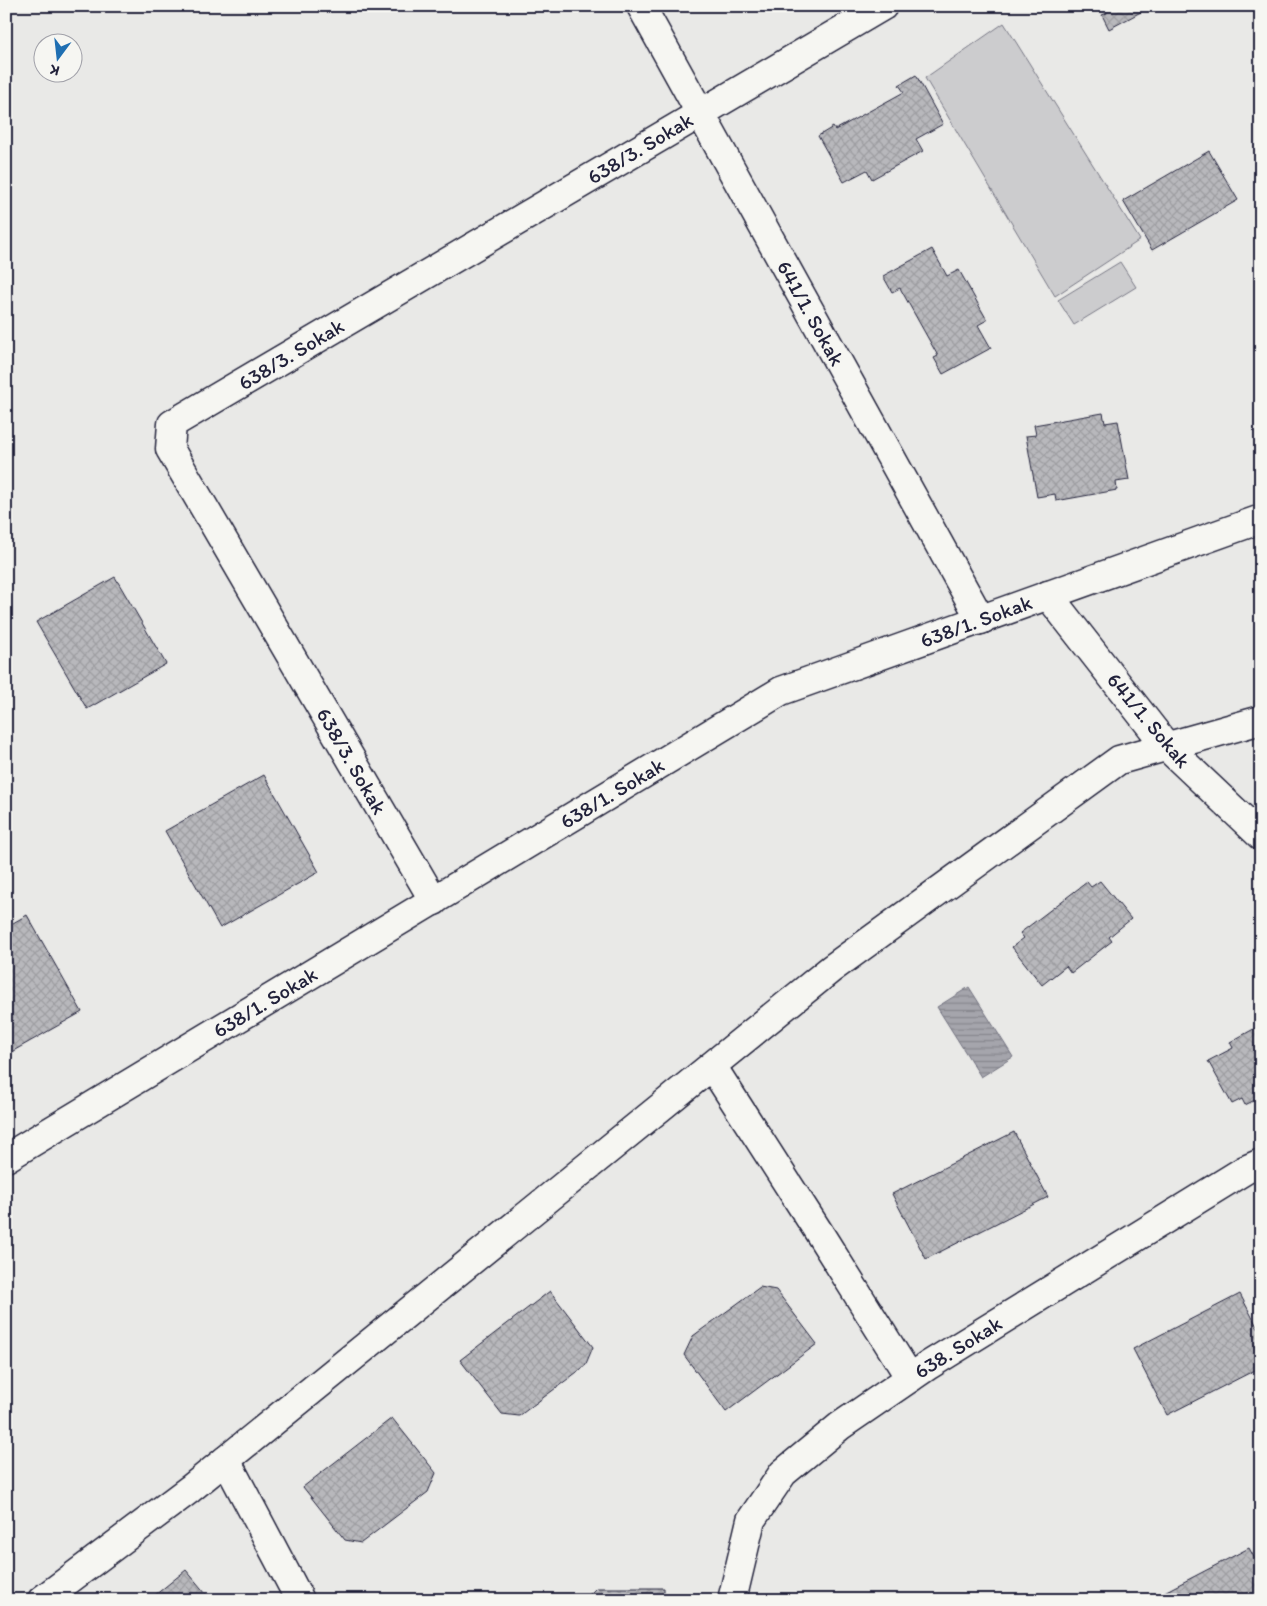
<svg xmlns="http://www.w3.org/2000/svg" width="1267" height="1606" font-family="Itim,sans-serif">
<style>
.grass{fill:#ccccce;stroke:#777784}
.water{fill:url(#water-rules);stroke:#71717f}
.building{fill:url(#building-cross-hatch);stroke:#22223b}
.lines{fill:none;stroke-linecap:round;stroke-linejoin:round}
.minor-casing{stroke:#22223b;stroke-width:31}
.minor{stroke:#f6f6f2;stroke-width:28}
.labels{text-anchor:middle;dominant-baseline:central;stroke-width:4;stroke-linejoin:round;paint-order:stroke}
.street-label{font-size:21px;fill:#22223b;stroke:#f6f6f2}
</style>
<defs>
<pattern id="water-rules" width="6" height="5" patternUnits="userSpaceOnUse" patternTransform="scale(1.25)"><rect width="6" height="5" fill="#a5a5ac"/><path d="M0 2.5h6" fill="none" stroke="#86868d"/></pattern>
<pattern id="building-cross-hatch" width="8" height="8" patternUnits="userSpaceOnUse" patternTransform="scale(1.25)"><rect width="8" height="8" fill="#b8b8bc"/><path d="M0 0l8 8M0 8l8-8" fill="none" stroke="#9e9ea2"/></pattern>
</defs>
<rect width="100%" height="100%" fill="#e9e9e7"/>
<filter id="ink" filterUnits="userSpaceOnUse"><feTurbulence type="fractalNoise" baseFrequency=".02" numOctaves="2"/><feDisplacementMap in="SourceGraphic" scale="10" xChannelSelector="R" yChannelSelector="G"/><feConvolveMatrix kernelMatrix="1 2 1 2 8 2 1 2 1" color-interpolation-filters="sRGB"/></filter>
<g filter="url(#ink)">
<g class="grass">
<path d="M1004 23 1140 240 1055 296 925 78Z"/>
<path d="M1120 262 1136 287 1074 325 1058 300Z"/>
</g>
<path class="water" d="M969 987 1013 1057 981 1077 937 1007Z"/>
<g class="building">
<path d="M1103 6H1152L1109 29 1102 15 1107 13Z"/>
<path d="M916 75 943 124 916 139 923 151 872 179 867 170 844 182 818 136 833 127 835 130 904 92 899 85Z"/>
<path d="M1209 151 1238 200 1152 250 1123 201Z"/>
<path d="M932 249 947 276 959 270 987 320 978 325 991 348 943 374 934 358 938 356 900 288 892 292 883 276Z"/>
<path d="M1103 413 1105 423 1118 421 1129 480 1116 482 1117 490 1056 501 1055 494 1037 497 1026 436 1036 435 1034 425Z"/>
<path d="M115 577 166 664 87 709 36 622Z"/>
<path d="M264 775 319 872 220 928 165 831Z"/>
<path d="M1100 881 1131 919 1109 937 1112 941 1071 973 1066 966 1042 985 1012 947 1024 938 1020 933 1087 882 1091 887Z"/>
<path d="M27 915 82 1012 6 1055V927Z"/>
<path d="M1261 1025V1097L1245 1105 1242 1099 1232 1104 1208 1061 1233 1048 1230 1042Z"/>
<path d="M1014 1132 1048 1197 926 1259 892 1194Z"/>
<path d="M760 1287 776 1290 817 1344 726 1412 684 1355 693 1336Z"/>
<path d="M550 1291 593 1347 585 1366 519 1416 502 1414 460 1360Z"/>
<path d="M1240 1294 1261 1334V1367L1167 1415 1133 1349Z"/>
<path d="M392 1418 436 1473 428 1492 361 1543 345 1540 303 1487Z"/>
<path d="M1249 1548 1261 1570V1600H1149Z"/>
<path d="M186 1570 211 1600H149Z"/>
<path d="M596 1588H664V1600H584Z"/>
</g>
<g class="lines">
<defs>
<g id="minor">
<path d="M641 6 981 620"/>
<path d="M1048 595 1167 747 1261 836"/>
<path d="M434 901 170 449 172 424 883 6"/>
<path d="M712 1066 818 1231 910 1378"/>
<path d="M6 1158 781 691 1261 519"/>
<path d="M226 1460 300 1600"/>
<path d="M42 1600 190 1489 831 969 1119 760 1261 720"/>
<path d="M732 1600 751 1520 783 1473 840 1426 929 1365 1245 1170 1261 1163"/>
</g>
</defs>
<use href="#minor" class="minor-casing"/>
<use href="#minor" class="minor"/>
</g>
</g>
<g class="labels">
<g class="street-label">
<text transform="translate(640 148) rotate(-31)">638/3. Sokak</text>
<text transform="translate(811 313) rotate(61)">641/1. Sokak</text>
<text transform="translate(291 354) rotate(-31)">638/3. Sokak</text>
<text transform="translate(976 621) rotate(-20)">638/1. Sokak</text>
<text transform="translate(1149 720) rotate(50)">641/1. Sokak</text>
<text transform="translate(352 761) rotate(60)">638/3. Sokak</text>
<text transform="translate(612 793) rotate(-31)">638/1. Sokak</text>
<text transform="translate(265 1002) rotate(-31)">638/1. Sokak</text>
<text transform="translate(958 1347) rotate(-32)">638. Sokak</text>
</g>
</g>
<rect width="1267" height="1606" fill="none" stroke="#f6f6f2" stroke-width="25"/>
<rect x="12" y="12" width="1242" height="1581" fill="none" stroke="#22223b" stroke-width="2" filter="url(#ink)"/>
<g transform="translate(58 58) rotate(195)"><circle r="24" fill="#f6f6f2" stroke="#a1a1a9"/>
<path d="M0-4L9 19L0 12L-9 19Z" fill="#1f6fb2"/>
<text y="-8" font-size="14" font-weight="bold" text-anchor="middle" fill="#22223b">K</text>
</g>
</svg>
